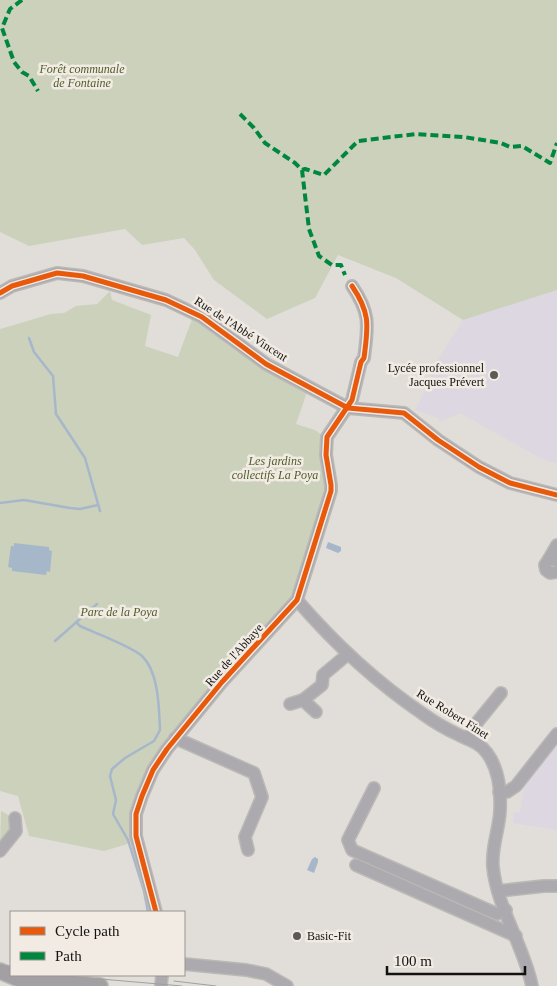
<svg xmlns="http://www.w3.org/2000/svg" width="557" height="986" font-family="'Times New Roman',serif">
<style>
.education{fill:#ddd7e1}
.green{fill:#ccd1bc}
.water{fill:#a7b7ca}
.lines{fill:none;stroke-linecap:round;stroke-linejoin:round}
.stream{stroke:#a7b7ca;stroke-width:2.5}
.street-casing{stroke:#bbb9b6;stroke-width:14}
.secondary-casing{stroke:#bbb9b6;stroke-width:18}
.street{stroke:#acaaae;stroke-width:11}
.secondary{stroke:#a3a0a4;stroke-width:15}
.tram{stroke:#a19fa1;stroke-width:1}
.quiet{stroke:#00873e;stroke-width:4;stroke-dasharray:8 4;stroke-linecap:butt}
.cycleway-casing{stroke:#f1ebe4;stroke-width:8}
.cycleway{stroke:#e8590c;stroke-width:5}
.poi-dot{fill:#5c5957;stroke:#f1ebe4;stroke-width:2}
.labels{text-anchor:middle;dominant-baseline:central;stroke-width:5;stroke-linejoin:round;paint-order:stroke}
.park-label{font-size:12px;font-style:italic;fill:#4f5d27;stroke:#f1ebe4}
.street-label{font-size:12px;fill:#141210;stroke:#f1ebe4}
.poi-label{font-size:12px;fill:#141210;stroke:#f1ebe4;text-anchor:end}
</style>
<rect width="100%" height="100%" fill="#e1deda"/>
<g class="education">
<path d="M557 290V464L540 458 460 413 440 422 438 418 415 410 427 387 435 364 463 320Z"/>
<path d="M557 742V830L513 823 514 812 520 813 524 785Z"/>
</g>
<g class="green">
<path d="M0 0H557V290L463 320 396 278 338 255 315 298 267 319 214 280 195 250 184 238 142 245 125 229 29 246 0 232Z"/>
<path d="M110 291 112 300 151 315 145 346 178 357 194 314 307 392 296 424 315 430 323 436 327 485 300 588 244 647 150 765 134 842 104 851 29 836 18 796 0 791V329L51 314 64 313 76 306 97 304Z"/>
<path d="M1 811C10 814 11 819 13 827L0 848Z"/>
</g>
<g class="water">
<path d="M328 542 341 547V551L338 553 326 548Z"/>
<path d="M14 543 49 547V550L52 551 50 572 47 571 46 575 12 571V568L8 567 11 546H14Z"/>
<path d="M315 857 318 859V862L314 873 307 870 312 859Z"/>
</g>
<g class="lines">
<g class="stream">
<path d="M29 338 34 352 53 376 56 414 85 458 100 511"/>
<path d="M0 503 24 500 70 508 80 509 98 505"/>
<path d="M76 622 80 626C95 633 131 646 142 656 159 672 159 709 160 730L154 741 125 758 112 769 110 776 116 800 113 814 128 840 144 891 148 912"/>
<path d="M55 641 97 604"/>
</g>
<defs>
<g id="street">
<path d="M0 293 12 286 57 273 83 276 166 300 202 317 266 364 348 408 404 413 438 440 479 467 510 483 557 495"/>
<path d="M549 559 557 545"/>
<path d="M557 561 549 559 545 565 546 570 550 573 557 572"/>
<path d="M297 600C334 643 376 682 423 714 434 722 446 729 459 735 469 740 480 743 487 753 499 769 501 792 500 811 499 830 491 848 493 867 497 908 524 946 532 986"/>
<path d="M290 704 303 700"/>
<path d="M316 712 303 700 322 685 323 675 348 654"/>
<path d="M175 738 254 773 262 797 245 837 248 850"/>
<path d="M468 739 475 725 501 693"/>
<path d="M374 788 348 840 352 850 497 914 506 910"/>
<path d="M499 792H507L516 786 557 734"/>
<path d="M0 851 16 831 15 818"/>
<path d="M356 865 516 936"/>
<path d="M498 891 544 886H557"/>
<path d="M156 912 136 836V814L142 796 153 770 167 749 222 682 297 600 331 491V485L326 455 327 437 352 400 361 362 364 358C368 326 371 314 352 286"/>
<path d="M184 964 246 970 266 974 287 986"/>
<path d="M161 986 162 975"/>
</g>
<path id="secondary" d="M0 971 24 981 100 986"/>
</defs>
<use href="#street" class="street-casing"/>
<use href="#secondary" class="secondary-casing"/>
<use href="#street" class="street"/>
<use href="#secondary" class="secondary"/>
<g class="tram">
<path d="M0 966H11"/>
<path d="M54 975 182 986"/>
<path d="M174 981 216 986"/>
</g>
<g class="quiet">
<path d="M22 0 10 9 2 28 14 62 22 72 29 76 38 91"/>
<path d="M240 114 254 128 265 143 295 163 302 170 309 229 319 256 332 265H341L345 275"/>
<path d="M302 170 305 169 324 175 358 141 416 134 464 137 501 143 510 147 522 146 550 163 557 143"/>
</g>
<defs>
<g id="cycleway">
<path d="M0 293 12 286 57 273 83 276 166 300 202 317 266 364 348 408 404 413 438 440 479 467 510 483 557 495"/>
<path d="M156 912 136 836V814L142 796 153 770 167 749 222 682 297 600 331 491V485L326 455 327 437 352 400 361 362 364 358C368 326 371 314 352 286"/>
</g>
</defs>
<use href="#cycleway" class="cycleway-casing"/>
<use href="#cycleway" class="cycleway"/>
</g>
<g class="poi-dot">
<circle cx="494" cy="375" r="5"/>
<circle cx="297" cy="936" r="5"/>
</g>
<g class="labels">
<g class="park-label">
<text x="82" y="69">Forêt communale<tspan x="82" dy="14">de Fontaine</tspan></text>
<text x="275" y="461">Les jardins<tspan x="275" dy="14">collectifs La Poya</tspan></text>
<text x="119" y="612">Parc de la Poya</text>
</g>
<g class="street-label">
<text transform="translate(241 329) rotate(33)">Rue de l'Abbé Vincent</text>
<text transform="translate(234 655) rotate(-48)">Rue de l'Abbaye</text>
<text transform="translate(453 714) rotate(32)">Rue Robert Finet</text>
</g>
<g class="poi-label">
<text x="484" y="368">Lycée professionnel<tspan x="484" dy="14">Jacques Prévert</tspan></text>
<text x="307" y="936" text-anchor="start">Basic-Fit</text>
</g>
</g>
<rect x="10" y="911" width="175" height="65" fill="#f1ebe4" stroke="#99948f"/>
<rect x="20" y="927" width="25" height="8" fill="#e8590c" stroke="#99948f"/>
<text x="55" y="936" font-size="15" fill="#141210">Cycle path</text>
<rect x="20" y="952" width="25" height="8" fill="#00873e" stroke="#99948f"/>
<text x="55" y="961" font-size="15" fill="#141210">Path</text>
<path d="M387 966v8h138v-8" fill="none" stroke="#141210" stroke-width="2.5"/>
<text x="394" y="966" font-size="15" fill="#141210" stroke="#f1ebe4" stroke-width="4" paint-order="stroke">100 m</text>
</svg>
